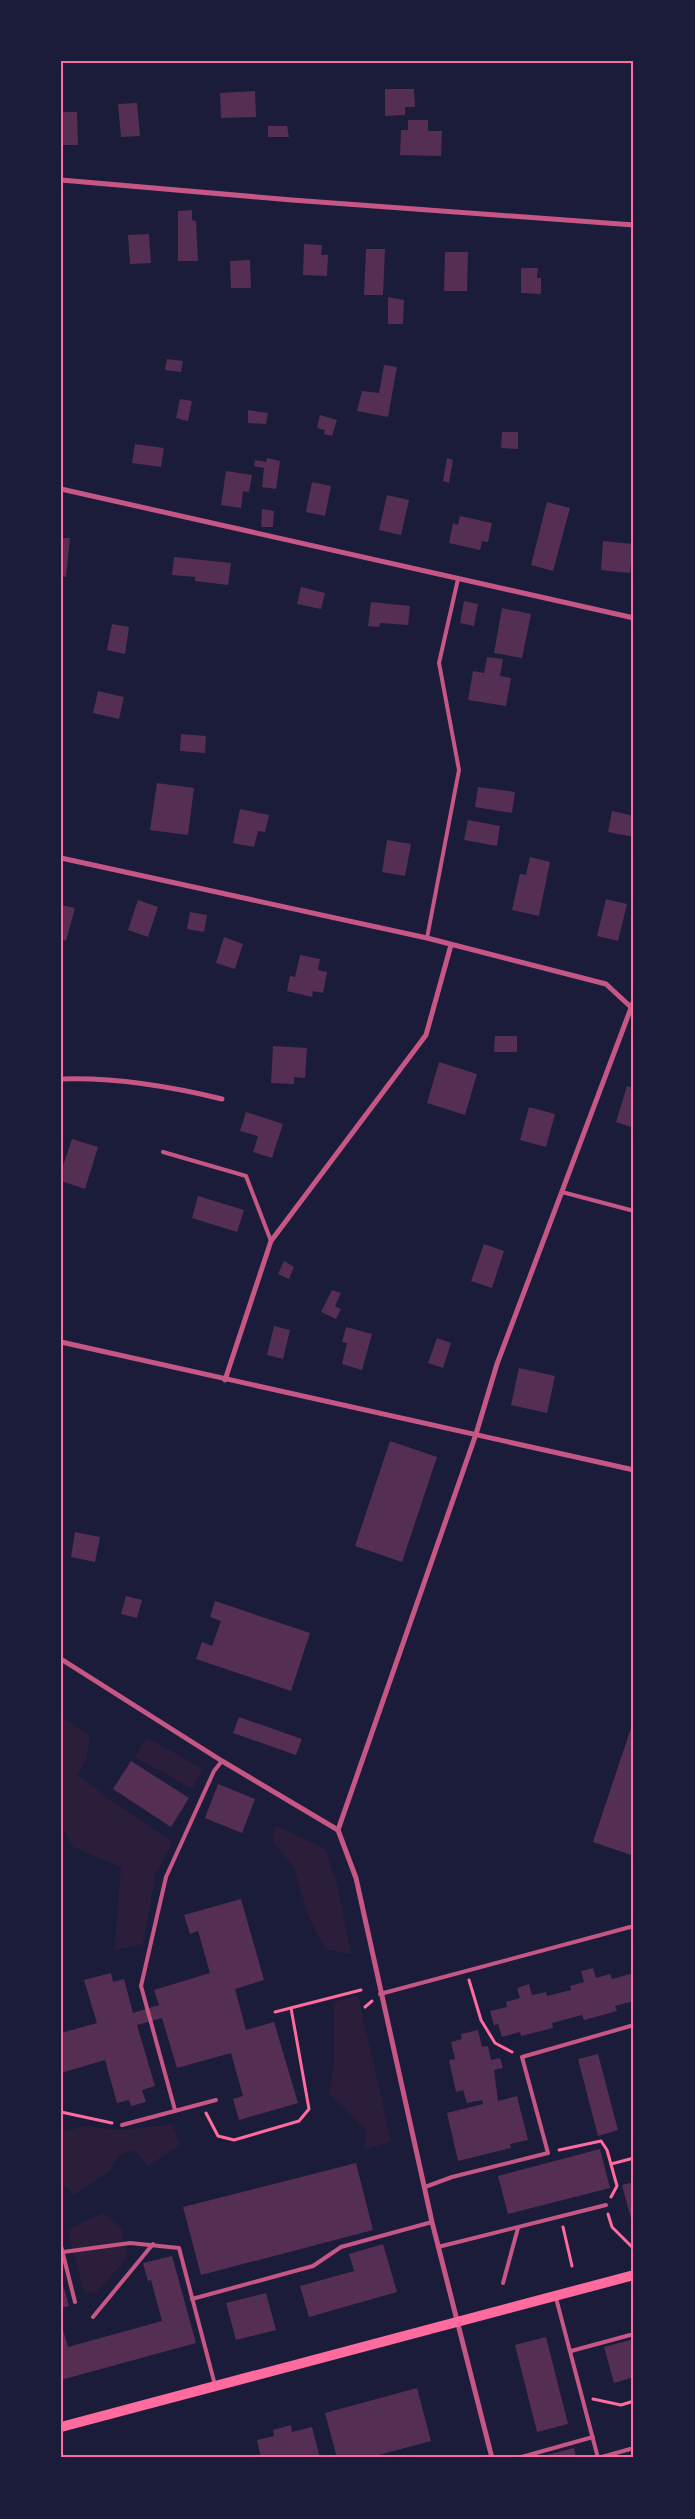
<svg xmlns="http://www.w3.org/2000/svg" width="695" height="2519" font-family="'PT Sans Narrow',sans-serif">
<style>
.green{fill:#2a1e3b}
.building{fill:#542f53}
.lines{fill:none;stroke-linecap:round;stroke-linejoin:round}
.path{stroke:#ff6b9d;stroke-width:3}
.service{stroke:#c65784;stroke-width:4}
.minor{stroke:#c65784;stroke-width:5}
.secondary{stroke:#ff6b9d;stroke-width:10}
.neatline{fill:none;stroke:#ff6b9d;stroke-width:2}
</style>
<rect width="100%" height="100%" fill="#1b1b3a"/>
<g class="green">
<path d="M61 1716 90 1736 86 1759 78 1775 102 1794 173 1842 156 1874 143 1944 114 1951 121 1867 73 1847 61 1825Z"/>
<path d="M147 1737 202 1769 192 1789 135 1757Z"/>
<path d="M275 1825 325 1849 338 1888 351 1954 325 1949 309 1918 293 1865 273 1843Z"/>
<path d="M358 1995 391 2141 364 2150 366 2131 329 2093 334 2061V2002Z"/>
<path d="M172 2124 180 2145 148 2166 134 2150 118 2156 110 2171 74 2195 61 2182V2132L85 2126 120 2130Z"/>
<path d="M103 2213 122 2228 127 2258 97 2292 85 2294 67 2230Z"/>
</g>
<g class="building">
<path d="M385 89H414L415 107H405V115L385 116Z"/>
<path d="M255 91 256 117 221 118 220 93Z"/>
<path d="M137 103 140 136 121 137 118 104Z"/>
<path d="M61 112H77L78 145H61Z"/>
<path d="M408 120H428V131H442L441 156 400 155 401 130H408Z"/>
<path d="M268 126H287L289 137H268Z"/>
<path d="M192 210V220L196 221 198 261H178V211Z"/>
<path d="M149 234 151 263 130 264 128 235Z"/>
<path d="M304 244 322 245 321 255H328L327 276 303 275Z"/>
<path d="M366 249H385L383 295H364Z"/>
<path d="M445 252H468L467 291H444Z"/>
<path d="M250 260 251 288H231L230 261Z"/>
<path d="M521 268H538L537 278H541V294L521 293Z"/>
<path d="M388 297 404 300 403 324H388Z"/>
<path d="M167 359 183 361 181 372 165 370Z"/>
<path d="M384 365 397 367 388 417 357 411 362 391 379 393Z"/>
<path d="M180 399 192 401 188 421 176 418Z"/>
<path d="M248 410 268 413 266 424 248 423Z"/>
<path d="M320 415 337 420 332 436 324 434 325 430 317 428Z"/>
<path d="M502 432H518V449L501 448Z"/>
<path d="M135 444 164 448 161 467 132 463Z"/>
<path d="M267 458 280 461 276 489 262 487 264 468 254 466 255 460 266 462Z"/>
<path d="M447 458 453 460 449 483 443 481Z"/>
<path d="M226 471 252 475 249 492 243 491 241 508 221 505Z"/>
<path d="M312 482 331 486 325 516 306 512Z"/>
<path d="M387 495 409 500 401 535 379 530Z"/>
<path d="M547 502 570 508 553 571 531 565Z"/>
<path d="M262 509 274 511 273 527H261Z"/>
<path d="M460 516 492 523 488 542 482 541 480 550 449 543 453 523 458 525Z"/>
<path d="M61 538H70L66 577 61 576Z"/>
<path d="M603 541 633 544 630 573 601 570Z"/>
<path d="M174 557 231 563 228 585 195 581V577L172 575Z"/>
<path d="M301 587 325 593 321 609 297 604Z"/>
<path d="M464 601 478 604 474 626 460 623Z"/>
<path d="M371 602 410 606 408 625 380 623 379 627 368 626Z"/>
<path d="M502 608 531 614 522 658 494 653Z"/>
<path d="M112 624 129 627 125 654 107 650Z"/>
<path d="M487 657 503 659 500 676 511 678 506 706 468 700 473 671 484 673Z"/>
<path d="M98 691 124 697 119 719 93 713Z"/>
<path d="M181 734 206 736 205 753 180 751Z"/>
<path d="M157 783 194 788 188 835 150 830Z"/>
<path d="M478 787 515 792 512 813 475 807Z"/>
<path d="M240 809 269 815 265 832 258 831 254 847 233 843Z"/>
<path d="M612 811 634 816V837L608 832Z"/>
<path d="M468 820 500 826 497 846 464 840Z"/>
<path d="M387 840 411 844 405 876 382 872Z"/>
<path d="M530 857 550 862 539 916 512 910 520 874 526 875Z"/>
<path d="M606 899 627 904 618 941 597 936Z"/>
<path d="M138 900 158 907 148 937 128 930Z"/>
<path d="M61 905 75 908 66 941 61 939Z"/>
<path d="M190 912 207 915 204 932 187 929Z"/>
<path d="M224 937 243 944 235 969 216 963Z"/>
<path d="M300 955 320 959 318 970 327 972 323 993 313 991 312 997 287 991 290 976 295 977Z"/>
<path d="M495 1036H517V1052H494Z"/>
<path d="M273 1046 307 1048 305 1078 294 1077V1084L271 1083Z"/>
<path d="M439 1062 477 1074 465 1115 427 1103Z"/>
<path d="M627 1086 634 1088V1128L616 1122Z"/>
<path d="M529 1107 555 1114 546 1147 520 1140Z"/>
<path d="M246 1112 283 1124 272 1158 253 1152 258 1136 240 1131Z"/>
<path d="M72 1139 98 1147 85 1189 61 1181V1172Z"/>
<path d="M198 1196 244 1210 237 1232 192 1218Z"/>
<path d="M484 1244 504 1251 492 1288 471 1281Z"/>
<path d="M284 1261 294 1267 289 1279 278 1274Z"/>
<path d="M332 1290 341 1293 335 1306 341 1309 336 1319 321 1312Z"/>
<path d="M274 1326 290 1330 283 1359 267 1355Z"/>
<path d="M346 1327 372 1334 362 1370 342 1364 347 1343 342 1342Z"/>
<path d="M437 1338 451 1343 443 1368 428 1363Z"/>
<path d="M519 1368 555 1376 547 1413 511 1405Z"/>
<path d="M390 1441 437 1457 402 1562 355 1546Z"/>
<path d="M75 1532 100 1537 95 1562 71 1557Z"/>
<path d="M126 1596 142 1600 137 1618 121 1614Z"/>
<path d="M215 1601 310 1633 291 1691 196 1659 202 1642 212 1646 221 1621 210 1617Z"/>
<path d="M239 1717 302 1739 296 1755 233 1733Z"/>
<path d="M634 1719V1856L593 1842Z"/>
<path d="M131 1761 189 1798 171 1827 113 1789Z"/>
<path d="M218 1784 255 1799 242 1833 205 1818Z"/>
<path d="M241 1899 264 1980 235 1989 246 2030 274 2022 298 2103 239 2120 233 2099 243 2096 231 2053 177 2068 162 2018 137 2025 155 2086 142 2090 146 2102 131 2106 129 2100 117 2103 105 2060 61 2073V2033L97 2023 84 1980 111 1973 113 1982 124 1979 133 2013 159 2005 154 1990 210 1973 198 1931 190 1934 184 1915Z"/>
<path d="M593 1968 596 1978 610 1974 612 1979 634 1973V2001L615 2006 617 2011 584 2020 582 2015 552 2023 553 2028 521 2036 520 2032 502 2037 498 2024 494 2025 490 2011 507 2007 506 2002 520 1998 517 1988 529 1984 532 1995 546 1992 547 1996 571 1990 570 1986 584 1982 581 1971Z"/>
<path d="M478 2030 482 2047 488 2046 491 2060 500 2058 503 2068 494 2070 498 2101 517 2096 528 2140 510 2144 511 2148 458 2161 447 2113 483 2104 482 2100 467 2103 463 2090 456 2092 449 2060 455 2059 451 2042 462 2039 461 2034Z"/>
<path d="M598 2054 618 2130 598 2136 578 2059Z"/>
<path d="M600 2149 610 2188 508 2214 498 2176Z"/>
<path d="M356 2163 373 2230 201 2275 183 2207Z"/>
<path d="M634 2182V2226H633L622 2185Z"/>
<path d="M383 2244 397 2292 309 2317 300 2286 354 2271 349 2254Z"/>
<path d="M172 2256 196 2343 61 2380V2323L68 2347 162 2321 151 2280 148 2281 143 2263Z"/>
<path d="M61 2278 69 2306 61 2308Z"/>
<path d="M266 2293 276 2330 236 2340 226 2303Z"/>
<path d="M546 2337 568 2424 537 2432 515 2345Z"/>
<path d="M634 2339V2377L614 2383 604 2347Z"/>
<path d="M417 2388 431 2441 367 2458H337L325 2413Z"/>
<path d="M291 2425 292 2432 312 2427 320 2458H261L257 2440 274 2436 273 2430Z"/>
<path d="M574 2448 576 2458H544L543 2456Z"/>
</g>
<g class="lines">
<g class="path">
<path d="M469 1980 481 2020 495 2043 512 2052"/>
<path d="M365 2007 372 2001"/>
<path d="M275 2012 361 1990"/>
<path d="M61 2112 112 2123"/>
<path d="M206 2113 218 2136 234 2140 299 2121 309 2109 291 2008"/>
<path d="M559 2150 601 2141 607 2150 617 2186 611 2197"/>
<path d="M611 2164 634 2158"/>
<path d="M608 2214 612 2227 634 2249"/>
<path d="M563 2227 572 2266"/>
<path d="M593 2399 621 2405 634 2401"/>
</g>
<g class="service">
<path d="M427 938 459 770 439 663 458 579"/>
<path d="M163 1152 246 1176 271 1241"/>
<path d="M562 1192 634 1211"/>
<path d="M380 1994 634 1926"/>
<path d="M175 2110 141 1986 166 1877 214 1771 222 1761"/>
<path d="M122 2125 216 2100"/>
<path d="M425 2187 452 2177 548 2153 522 2057 634 2025"/>
<path d="M61 2246 75 2302"/>
<path d="M438 2247 606 2205"/>
<path d="M63 2252 130 2243 179 2248 215 2385"/>
<path d="M503 2283 518 2228"/>
<path d="M556 2298 598 2458"/>
<path d="M192 2299 313 2266 341 2247 432 2222"/>
<path d="M93 2317 153 2244"/>
<path d="M571 2351 634 2334"/>
<path d="M518 2458 593 2437"/>
<path d="M598 2458 634 2448"/>
</g>
<g class="minor">
<path d="M61 180 292 200 634 225"/>
<path d="M61 489 634 618"/>
<path d="M61 858 427 938 606 984 633 1009"/>
<path d="M61 1079C116 1077 169 1086 222 1099"/>
<path d="M61 1342 634 1470"/>
<path d="M225 1380 271 1241 426 1035 451 945"/>
<path d="M61 1659 222 1761 338 1830"/>
<path d="M492 2458 432 2222 356 1878 338 1830 476 1434 497 1364 634 1000"/>
</g>
<path class="secondary" d="M61 2427 634 2275"/>
</g>
<rect width="695" height="2519" fill="none" stroke="#1b1b3a" stroke-width="125"/>
<rect x="62" y="62" width="570" height="2394" class="neatline"/>
</svg>
